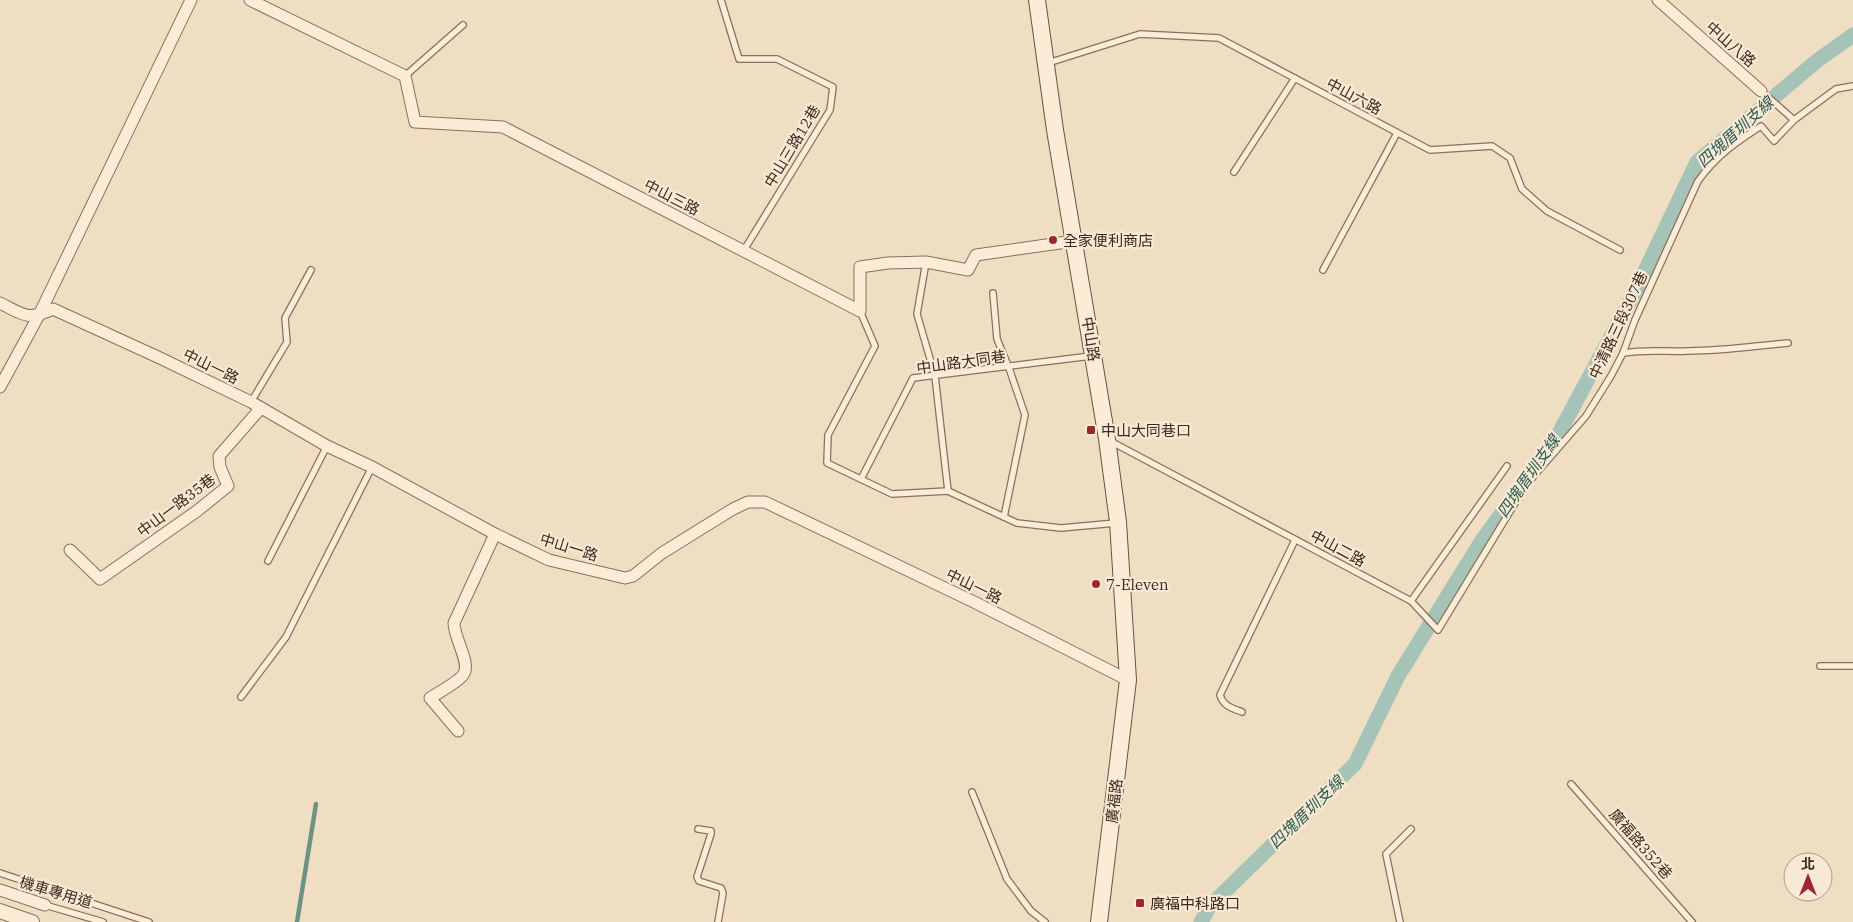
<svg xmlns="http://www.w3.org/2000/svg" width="1853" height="922" font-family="'IBM Plex Serif','Noto Sans TC',serif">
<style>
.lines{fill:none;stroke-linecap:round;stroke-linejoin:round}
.stream{stroke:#6b9284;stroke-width:4.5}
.canal{stroke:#a5c3b7;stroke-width:15}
.service-casing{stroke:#8b6f59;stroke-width:8}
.minor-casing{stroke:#8b6f59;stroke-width:13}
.tertiary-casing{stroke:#8b6f59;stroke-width:16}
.secondary-casing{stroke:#6d503c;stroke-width:18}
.service{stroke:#faecd7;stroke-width:5.5}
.minor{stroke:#faecd7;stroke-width:11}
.tertiary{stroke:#faecd7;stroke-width:14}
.secondary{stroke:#faecd7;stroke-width:16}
.poi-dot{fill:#9d2632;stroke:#f7e9d3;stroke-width:2}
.labels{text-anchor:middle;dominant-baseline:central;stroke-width:4.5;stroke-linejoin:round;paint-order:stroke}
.street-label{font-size:15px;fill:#3b291e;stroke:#f7e9d3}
.poi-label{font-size:15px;fill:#3b291e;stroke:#f7e9d3;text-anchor:start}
.water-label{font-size:16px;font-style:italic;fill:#2c5b53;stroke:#f7e9d3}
</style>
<rect width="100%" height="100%" fill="#f0dec3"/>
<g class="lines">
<path class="stream" d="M297 922 316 804"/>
<path class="canal" d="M1201 922 1209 907 1355 764 1398 676 1481 542 1558 435 1635 292 1697 162 1818 60 1853 35"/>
<defs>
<g id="service">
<path d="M721 0 739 59H777L833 87 830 110 744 250"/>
<path d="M1048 63 1140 34 1219 38 1430 150 1492 146 1510 158 1522 189 1547 211 1620 250"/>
<path d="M405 76 463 25"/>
<path d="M1761 91 1794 120 1836 89 1853 86"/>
<path d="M1234 172 1295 78"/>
<path d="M926 262 917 314 935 376 948 491"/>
<path d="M1323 270 1397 133"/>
<path d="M993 293 997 339 1009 368 1025 415 1004 517"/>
<path d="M860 311 875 346 828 435 827 463 892 494 948 491 1017 523 1061 528 1116 523"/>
<path d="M1623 353C1647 349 1664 352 1688 351 1722 351 1755 346 1788 343"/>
<path d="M251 402 287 342 285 318 311 270"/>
<path d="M1110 441 1411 601 1507 466"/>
<path d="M861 479 913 378 1091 356"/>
<path d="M268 561 327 446"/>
<path d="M1411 601 1438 630 1526 485 1586 416 1611 376 1623 353 1635 320 1698 181C1717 155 1734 144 1761 126L1774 141 1794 120"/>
<path d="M1820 666H1853"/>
<path d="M241 697 286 637 372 467"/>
<path d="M1242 712C1232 708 1223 706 1220 695L1295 540"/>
<path d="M1571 784 1692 922"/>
<path d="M972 792 1007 879 1031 911 1045 922"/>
<path d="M698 829 711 831V834L697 877 699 881 721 888 723 893 718 922"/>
<path d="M0 873 149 922"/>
<path d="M45 905 103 922"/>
<path d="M1400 922 1386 854 1411 829"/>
</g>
<g id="minor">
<path d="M250 0 405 76 415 122 503 127 860 311V267L888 263 926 262 968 270 976 255 1074 241"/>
<path d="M1658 0 1761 91"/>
<path d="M0 303C24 315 27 321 53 309L160 358 251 402 327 446 372 467 495 534 549 560 625 578 633 576 662 553 733 509 748 502H765L974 602 1128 680"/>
<path d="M0 387 39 315 191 0"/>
<path d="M70 550 100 579 197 511 228 486 220 467 219 456 261 408"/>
<path d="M458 731 430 698C438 693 458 682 463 675 472 664 454 639 454 623L495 534"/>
<path d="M0 890 45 905"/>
</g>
<path id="tertiary" d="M0 911 32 922"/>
<path id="secondary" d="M1037 0 1055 130 1107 439 1118 522 1128 680 1099 922"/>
</defs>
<use href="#service" class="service-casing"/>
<use href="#minor" class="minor-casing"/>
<use href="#tertiary" class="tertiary-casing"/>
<use href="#secondary" class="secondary-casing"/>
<use href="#service" class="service"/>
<use href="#minor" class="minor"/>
<use href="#tertiary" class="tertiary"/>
<use href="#secondary" class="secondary"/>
</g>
<g class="poi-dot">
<circle cx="1053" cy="240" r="5"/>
<rect x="1086" y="425" width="10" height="10" rx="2.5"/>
<circle cx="1096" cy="584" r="5"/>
<rect x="1135" y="898" width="10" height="10" rx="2.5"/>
</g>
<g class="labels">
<g class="street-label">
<text transform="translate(1731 44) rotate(41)">中山八路</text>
<text transform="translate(1354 96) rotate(28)">中山六路</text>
<text transform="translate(792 146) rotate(-59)">中山三路12巷</text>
<text transform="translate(672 197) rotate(27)">中山三路</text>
<text transform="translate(1618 325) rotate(-65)">中清路三段307巷</text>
<text transform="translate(1091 339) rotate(81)">中山路</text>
<text transform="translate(961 362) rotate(-8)">中山路大同巷</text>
<text transform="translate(211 366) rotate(26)">中山一路</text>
<text transform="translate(176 505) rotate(-37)">中山一路35巷</text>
<text transform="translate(569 547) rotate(17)">中山一路</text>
<text transform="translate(1338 548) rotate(28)">中山二路</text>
<text transform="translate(974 586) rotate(26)">中山一路</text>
<text transform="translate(1114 801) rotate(-83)">廣福路</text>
<text transform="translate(1641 844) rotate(49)">廣福路352巷</text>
<text transform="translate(56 892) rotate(17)">機車專用道</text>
</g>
<g class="poi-label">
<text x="1063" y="240">全家便利商店</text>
<text x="1101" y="430">中山大同巷口</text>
<text x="1106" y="584">7-Eleven</text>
<text x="1150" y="903">廣福中科路口</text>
</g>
<g class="water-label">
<text transform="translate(1735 132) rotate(-42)">四塊厝圳支線</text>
<text transform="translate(1528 476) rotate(-55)">四塊厝圳支線</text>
<text transform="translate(1306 812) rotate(-44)">四塊厝圳支線</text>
</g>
</g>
<g transform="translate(1808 877)"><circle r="24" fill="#f7e9d3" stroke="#ac9c8b"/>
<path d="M0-4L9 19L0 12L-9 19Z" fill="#9d2632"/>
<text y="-8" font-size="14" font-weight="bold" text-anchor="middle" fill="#3b291e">北</text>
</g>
</svg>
